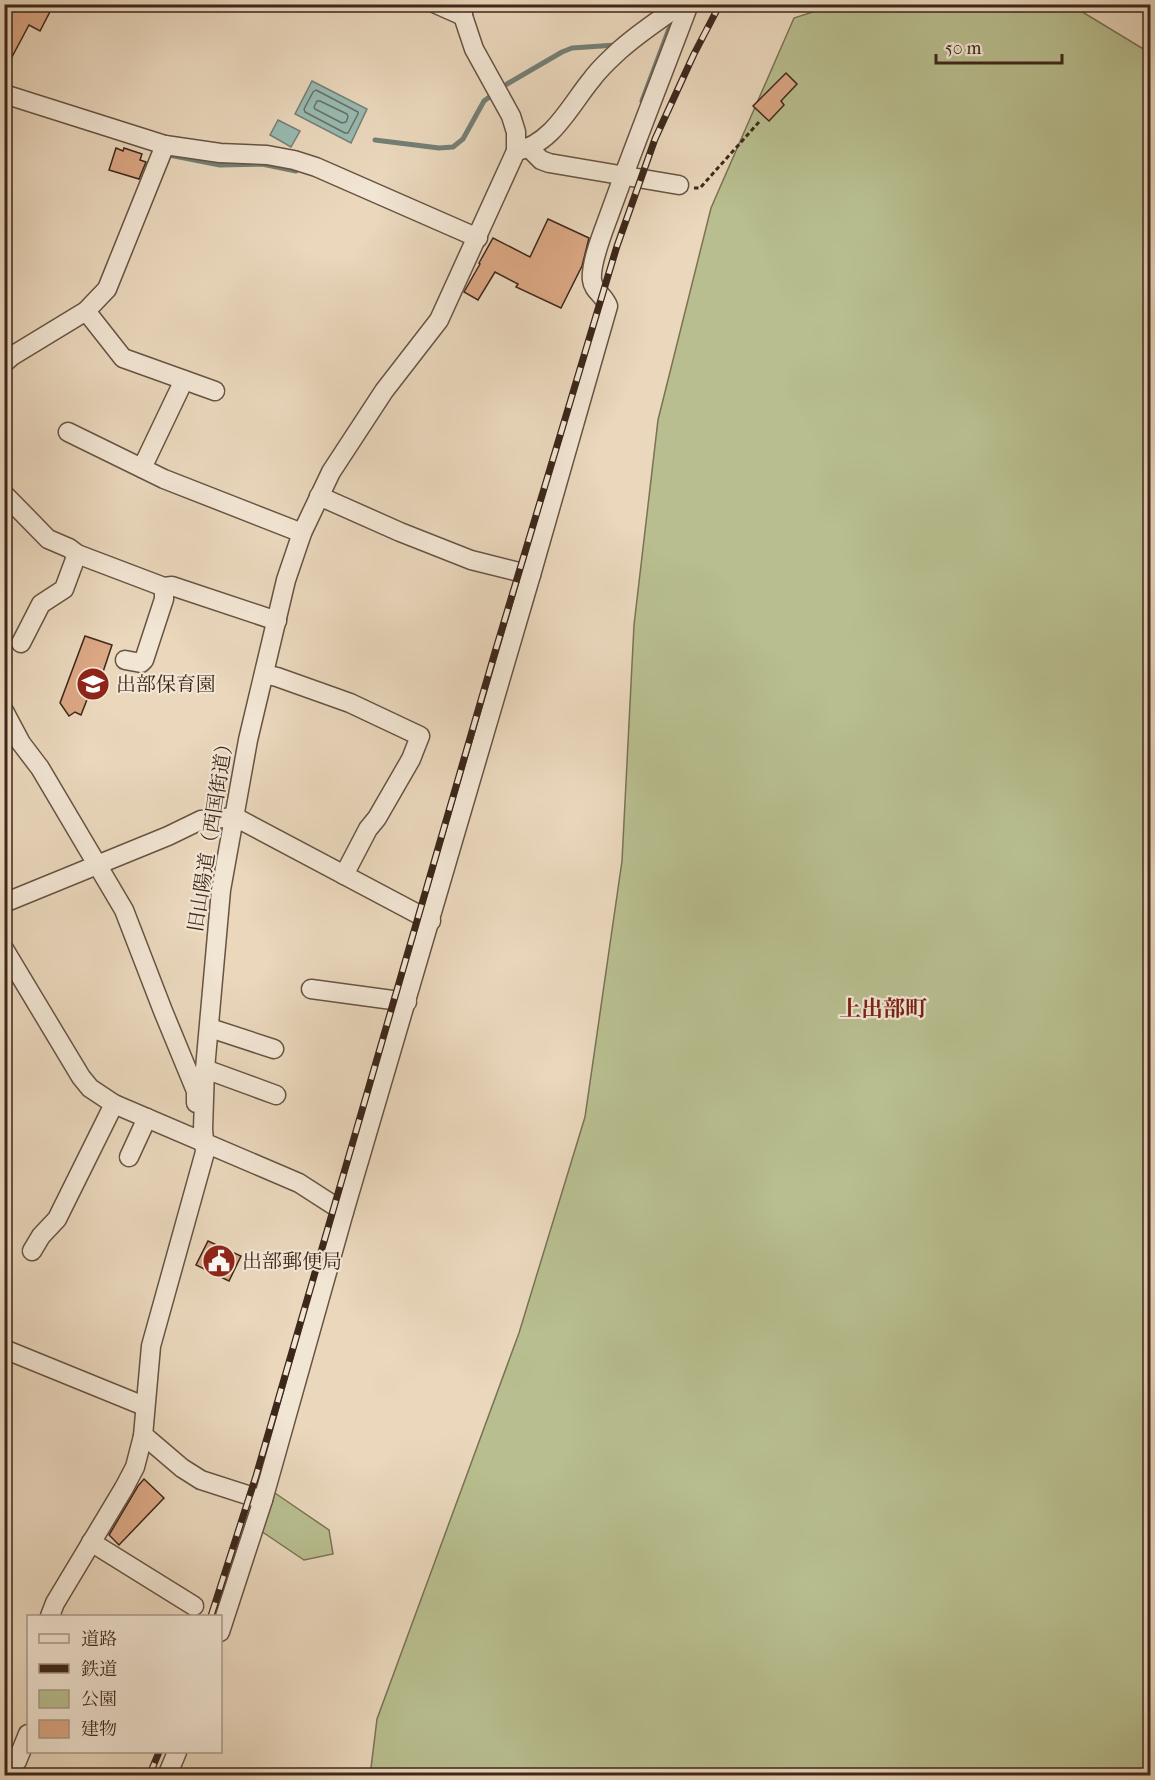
<svg xmlns="http://www.w3.org/2000/svg" width="1155" height="1780" font-family="'IM FELL French Canon','Noto Serif JP',serif">
<style>
.green{fill:#b8be8f;stroke:#7a7254;stroke-width:1.5}
.water{fill:#98bab1;stroke:#747f75;stroke-width:1.5}
.lines{fill:none;stroke-linecap:round;stroke-linejoin:round}
.shore{stroke:#6a7066;stroke-width:1.5}
.stream{stroke:#747f75;stroke-width:5}
.building{fill:#dba784;stroke:#3d271a;stroke-width:1.5}
.minor-casing{stroke:#685342;stroke-width:21}
.path{stroke:#3d271a;stroke-width:3;stroke-dasharray:4.5 3;stroke-linecap:butt}
.minor{stroke:#f1e5d3;stroke-width:18}
.rail-casing{stroke:#3d271a;stroke-width:7}
.rail{stroke:#f1e5d3;stroke-width:4.5;stroke-dasharray:14;stroke-linecap:butt}
.labels{text-anchor:middle;dominant-baseline:central;stroke-width:4.5;stroke-linejoin:round;paint-order:stroke}
.poi-label{font-size:20px;fill:#3d271a;stroke:#f1e5d3;text-anchor:start}
.street-label{font-size:20px;fill:#3d271a;stroke:#f1e5d3}
.quarter-label{font-size:22px;font-weight:bold;fill:#7a1f14;stroke:#f1e5d3}
</style>
<rect width="100%" height="100%" fill="#ead7bc"/>
<filter id="stains"><feTurbulence type="fractalNoise" baseFrequency=".00333" numOctaves="4"/><feColorMatrix values="0 0 0 0 .2 0 0 0 0 .09 0 0 0 0 .02 0 0 0 .5 -.17"/></filter>
<radialGradient id="worn" r=".72"><stop offset=".6" stop-color="#630" stop-opacity="0"/><stop offset="1" stop-color="#630" stop-opacity=".3"/></radialGradient>
<g class="green">
<path d="M837 4 1071 5 1150 53V1775L370 1776 377 1719 519 1333 585 1117 622 861 634 625 658 420 711 208 794 18Z"/>
<path d="M272 1491 329 1530 333 1554 304 1560 261 1531Z"/>
</g>
<g class="water">
<path d="M312 81 367 109 351 143 295 114Z"/>
<path d="M278 120 300 131 291 147 270 135Z"/>
</g>
<g class="lines">
<g class="shore">
<path d="M316 90 358 112V114L348 133H345L305 112 304 109 313 92Z"/>
<path d="M317 101H320L347 114 348 117 346 122 342 123 315 109 314 107Z"/>
</g>
<g class="stream">
<path d="M642 101 672 21"/>
<path d="M375 140 439 148 453 147 463 139 484 101 507 84 562 52 572 48 616 45"/>
<path d="M169 155 220 165 262 164 296 171"/>
</g>
</g>
<g class="building">
<path d="M4 4H54L40 31 29 25 4 72Z"/>
<path d="M786 73 797 84 781 101 784 105 769 121 753 106Z"/>
<path d="M116 148 123 151 124 148 142 154 140 160 146 162 139 179 109 170Z"/>
<path d="M548 219 589 238 582 266 561 308 516 287 518 284 495 272 478 300 464 292 480 264 479 263 493 238 530 257Z"/>
<path d="M85 636 112 645 94 699 88 697 81 715 75 712 69 716 60 703Z"/>
<path d="M208 1241 241 1256 229 1281 196 1265Z"/>
<path d="M144 1479 164 1498 119 1545 109 1535 138 1486Z"/>
</g>
<g class="lines">
<defs>
<g id="minor">
<path d="M436 4 463 16"/>
<path d="M4 94 165 145 220 153 267 155 294 160 316 167 478 238"/>
<path d="M529 148 541 160 549 163 679 185"/>
<path d="M516 151C552 145 571 104 592 79 600 68 611 58 621 49 640 32 661 19 681 4"/>
<path d="M86 311 123 358 215 391"/>
<path d="M4 363 12 356 86 311 107 289 165 145"/>
<path d="M68 432 164 479 302 533"/>
<path d="M142 468 184 380"/>
<path d="M4 494 48 539 69 548 77 554 164 587 172 586 277 621"/>
<path d="M531 575 608 306C605 296 593 291 592 280 590 262 605 227 611 210 636 141 663 73 689 4"/>
<path d="M21 643 41 604 64 589 77 554"/>
<path d="M125 660 141 663 144 660 164 599V587"/>
<path d="M264 674 277 677 350 703 420 736 411 759 377 818 368 829 344 875"/>
<path d="M4 711 21 743 40 768 124 910 163 1011 196 1091V1103"/>
<path d="M4 903 168 836 201 820 235 817 431 921"/>
<path d="M4 949 81 1077 90 1088 114 1104 299 1183 344 1212"/>
<path d="M311 989 407 1002"/>
<path d="M210 1028 274 1049"/>
<path d="M205 1069 276 1095"/>
<path d="M129 1157 147 1118"/>
<path d="M32 1251 41 1236 57 1219 114 1104"/>
<path d="M4 1349 144 1406"/>
<path d="M143 1436 148 1439 182 1468 201 1480 263 1500"/>
<path d="M91 1542 194 1606"/>
<path d="M50 1616 55 1603 124 1488 135 1467 143 1436 151 1346 205 1152 203 1129 205 1069 221 890 248 740 286 580 302 533 331 472 384 391 439 320 516 151V132L511 116 474 49 463 16V4"/>
<path d="M220 1632 263 1500 344 1212 531 575 471 560 400 532 319 496"/>
<path d="M6 1776 17 1761 28 1734"/>
<path d="M167 1776 177 1752"/>
</g>
</defs>
<use href="#minor" class="minor-casing"/>
<path class="path" d="M694 188H700L759 122"/>
<use href="#minor" class="minor"/>
<defs>
<g id="rail">
<path d="M211 1616 256 1476 495 652 617 246 655 139 694 54 720 4"/>
<path d="M149 1776 159 1752"/>
</g>
</defs>
<use href="#rail" class="rail-casing"/>
<use href="#rail" class="rail"/>
</g>
<defs>
<symbol id="school-disc" viewBox="-11 -11 22 22"><circle r="9.5" fill="#8f2418" stroke="#f1e5d3"/><path d="M0-5L7-2L0 1L-7-2ZM-4 1L0 2.5L4 1V4Q0 6-4 4Z" fill="#fff"/></symbol>
<symbol id="civic-disc" viewBox="-11 -11 22 22"><circle r="9.5" fill="#8f2418" stroke="#f1e5d3"/><path d="M-.6-6.5H3V-4.5H.6V-3L4-1V1h2V6H-6V1h2V-1L-.6-3ZM-1.2 2.5V6h2.4V2.5Z" fill="#fff"/></symbol>
</defs>
<g fill-rule="evenodd">
<use href="#school-disc" x="74" y="665" width="38" height="38"/>
<use href="#civic-disc" x="200" y="1242" width="38" height="38"/>
</g>
<g class="labels">
<g class="poi-label">
<text x="116" y="684">出部保育園</text>
<text x="242" y="1261">出部郵便局</text>
</g>
<g class="street-label">
<text transform="translate(211 833) rotate(-81)">旧山陽道（西国街道）</text>
</g>
<g class="quarter-label">
<text x="883" y="1009">上出部町</text>
</g>
</g>
<rect width="1155" height="1780" fill="none" stroke="#ead7bc" stroke-width="24"/>
<rect x="6" y="6" width="1143" height="1768" fill="none" stroke="#3d271a" stroke-width="3"/>
<rect x="12" y="12" width="1131" height="1756" fill="none" stroke="#3d271a" stroke-width="1.5"/>
<rect x="27" y="1615" width="195" height="138" fill="#f1e5d3" stroke="#a99989" stroke-width="1.5"/>
<rect x="39" y="1634" width="30" height="9" fill="#f1e5d3" stroke="#a99989" stroke-width="1.5"/>
<text x="81" y="1645" font-size="18" fill="#3d271a">道路</text>
<rect x="39" y="1664" width="30" height="9" fill="#3d271a" stroke="#a99989" stroke-width="1.5"/>
<text x="81" y="1675" font-size="18" fill="#3d271a">鉄道</text>
<rect x="39" y="1690" width="30" height="18" fill="#b8be8f" stroke="#a99989" stroke-width="1.5"/>
<text x="81" y="1705" font-size="18" fill="#3d271a">公園</text>
<rect x="39" y="1720" width="30" height="18" fill="#dba784" stroke="#a99989" stroke-width="1.5"/>
<text x="81" y="1735" font-size="18" fill="#3d271a">建物</text>
<path d="M936 54v9h126v-9" fill="none" stroke="#3d271a" stroke-width="3"/>
<text x="945" y="54" font-size="18" fill="#3d271a" stroke="#f1e5d3" stroke-width="4.5" paint-order="stroke">50 m</text>
<rect width="100%" height="100%" filter="url(#stains)"/>
<rect width="100%" height="100%" fill="url(#worn)"/>
</svg>
